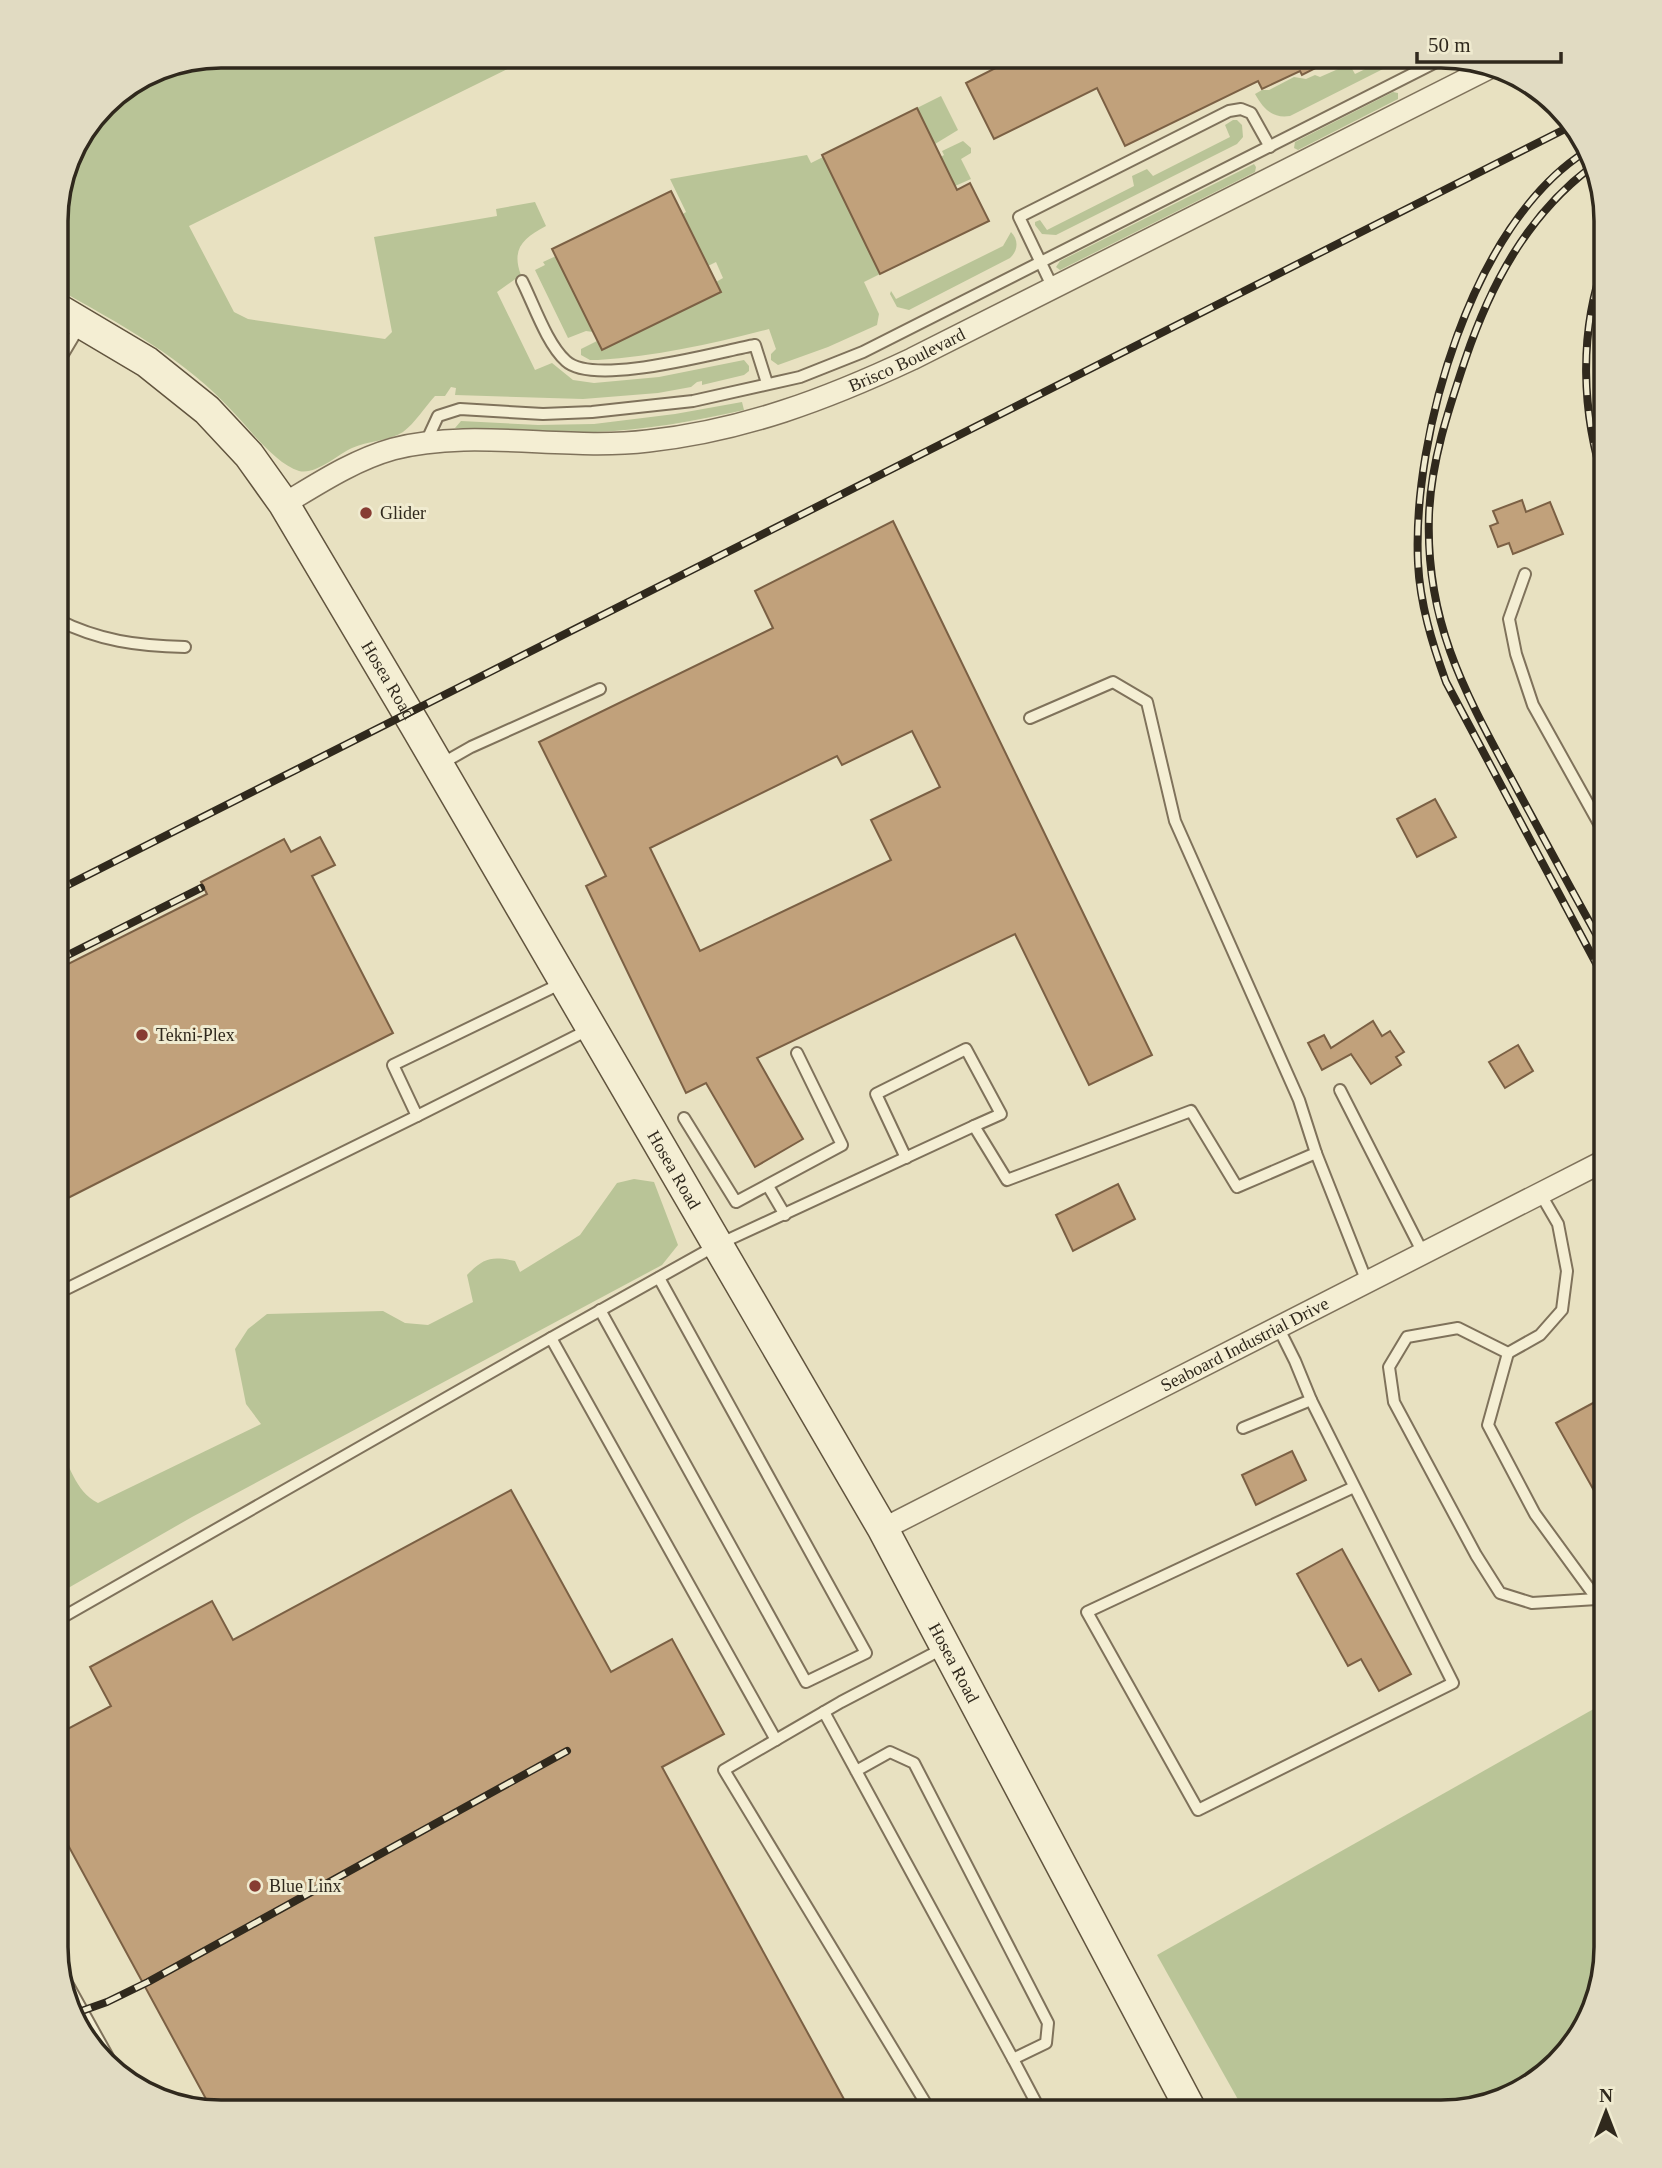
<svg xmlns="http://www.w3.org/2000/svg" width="1662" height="2168" font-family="Georgia,serif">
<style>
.green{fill:#b9c497}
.building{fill:#c1a17b;stroke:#7b6044;stroke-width:2;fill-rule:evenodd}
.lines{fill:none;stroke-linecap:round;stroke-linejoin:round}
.lane-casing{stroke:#7f725b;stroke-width:14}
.street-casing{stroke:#7f725b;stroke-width:24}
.secondary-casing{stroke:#61543e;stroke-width:33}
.lane{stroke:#f4eed3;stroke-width:10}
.street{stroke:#f4eed3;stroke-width:21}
.secondary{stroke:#f4eed3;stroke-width:30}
.rail-casing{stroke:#30291d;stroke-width:8}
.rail{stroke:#f0ebd0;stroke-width:5;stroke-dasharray:16;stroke-linecap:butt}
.poi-dot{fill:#873c32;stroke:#f0ebd0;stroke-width:2.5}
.labels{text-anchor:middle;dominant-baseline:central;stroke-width:6;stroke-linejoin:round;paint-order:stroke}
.street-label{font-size:18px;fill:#30291d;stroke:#f0ebd0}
.poi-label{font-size:18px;fill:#30291d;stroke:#f0ebd0;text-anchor:start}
.rim{fill:none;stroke:#30291d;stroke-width:3.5}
</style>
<rect width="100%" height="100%" fill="#e8e1c1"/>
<g class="green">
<path d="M221 56H534L189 226 234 312 248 319 385 339 392 332 374 237 497 216 496 209 535 202 546 226C523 238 511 249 521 275L497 292 535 370 552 363 573 380 594 383 659 377 744 360 749 366V371L744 375 702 385V381L697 382 691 387 658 393 583 399 455 395 456 388 451 387 445 396H435C425 407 415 423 403 432 389 441 367 441 352 448 337 455 316 475 299 471 276 464 251 431 235 414 186 359 120 324 56 288V210L73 148 112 97 158 68Z"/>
<path d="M1382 61 1386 64 1385 68 1290 116C1272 119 1263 108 1255 94L1262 90H1269L1294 77 1306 79 1315 75 1320 77 1345 66 1351 67 1355 74Z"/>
<path d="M1393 92 1398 93V99L1298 150 1294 148 1295 142Z"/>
<path d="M941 96 958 130 935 144 917 108Z"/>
<path d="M1233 120H1237L1242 125 1243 137 1237 144 1056 235 1042 234 1035 225V222L1040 220 1047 230 1134 186 1132 176 1147 169 1153 176 1230 137 1225 125Z"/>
<path d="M963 141 971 148V153L961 159 971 179 955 186 941 157 944 155 942 151Z"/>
<path d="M807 155 811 163 823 157 880 274 864 282 879 314 877 325 828 347 778 365 771 360V354L776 349 769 329C712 344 657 356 598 360H590L581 355V349L597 341 602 350 721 292 716 282 723 278 716 262 708 266 683 214 686 212 670 179Z"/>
<path d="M1254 164 1256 167 1255 172 1060 270 1056 267 1060 261Z"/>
<path d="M1011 232C1019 240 1018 251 1010 258L909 310 897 307 890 294 891 291 896 299 1003 246Z"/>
<path d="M556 256 593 332 586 331 568 338 535 270 545 265 543 262Z"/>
<path d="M742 402 744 410C695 421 646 430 595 432 548 434 502 428 455 428L461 421 538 425 594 424 675 414Z"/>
<path d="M634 1179 654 1182 678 1245 662 1265 192 1517 56 1595V1444C71 1464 74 1491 98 1503L261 1424 246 1404 235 1349 248 1329 267 1314 383 1311 405 1323 428 1325 473 1302 467 1275C484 1258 491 1256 515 1261L520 1272 580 1235 617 1183Z"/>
<path d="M1606 1702V1948L1584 2029 1532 2084 1442 2112H1245L1157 1955Z"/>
</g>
<g class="building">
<path d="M1019 56H1339L1302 75 1300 71 1262 89 1258 81 1125 146 1097 88 994 139 966 83Z"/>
<path d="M917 108 957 190 970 183 989 221 880 274 822 155Z"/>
<path d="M671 191 721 292 602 350 552 249Z"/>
<path d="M1522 500 1526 512 1550 502 1563 534 1513 554 1509 543 1498 547 1490 526 1498 523 1493 511Z"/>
<path d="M893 521 1152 1055 1089 1085 1015 934 757 1058 803 1139 755 1167 706 1083 686 1093 586 886 606 876 539 742 773 628 755 591ZM912 731 940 787 871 820 891 860 700 951 650 848 837 756 842 765Z"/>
<path d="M1435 799 1456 837 1417 857 1397 819Z"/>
<path d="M320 837 335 865 312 876 393 1033 56 1204V970L207 894 201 882 284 839 291 852Z"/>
<path d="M1373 1021 1382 1036 1390 1031 1404 1052 1396 1057 1401 1065 1371 1084 1351 1054 1322 1070 1308 1043 1324 1035 1331 1048Z"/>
<path d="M1518 1045 1533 1071 1505 1088 1489 1062Z"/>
<path d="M1118 1184 1135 1219 1073 1251 1056 1215Z"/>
<path d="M1606 1396V1512L1556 1423Z"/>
<path d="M1292 1451 1306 1480 1256 1505 1242 1475Z"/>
<path d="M511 1490 611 1672 672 1639 724 1734 662 1767 851 2112H220L212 2110 56 1823V1735L111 1706 90 1667 212 1601 233 1640Z"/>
<path d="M1342 1549 1411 1674 1379 1691 1361 1659 1348 1666 1297 1574Z"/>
</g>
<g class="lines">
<defs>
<g id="lane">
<path d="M522 281C534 305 547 344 566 361 594 387 717 352 755 345L767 383"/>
<path d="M1053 288 1019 217 1229 111 1241 109 1251 113 1270 147"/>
<path d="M56 366 81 324"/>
<path d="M426 442 438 416 460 409 543 414 592 412 693 401 800 377 863 352 1448 56"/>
<path d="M1525 574 1509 619 1516 654 1533 705 1606 836"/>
<path d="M56 619C99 641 138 646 185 647"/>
<path d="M1030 718 1113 682 1147 702 1175 821 1299 1100 1316 1153"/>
<path d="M441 764 471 747 600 689"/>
<path d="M1340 1090 1423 1253"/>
<path d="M417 1116 590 1029"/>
<path d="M684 1118 736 1202 842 1145 797 1053"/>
<path d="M906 1158 876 1094 966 1049 1001 1114 974 1126"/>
<path d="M768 1186 785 1215"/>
<path d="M1540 1193 1558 1224 1567 1271 1562 1310 1540 1335 1508 1353 1458 1328 1407 1337 1389 1367 1394 1402 1476 1555 1500 1593 1532 1603 1597 1599 1606 1595"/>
<path d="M56 1294 417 1116 393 1065 562 983"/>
<path d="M600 1310 806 1682 866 1653 659 1278"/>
<path d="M551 1338 776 1740"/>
<path d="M1508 1353 1488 1425 1535 1514 1597 1599"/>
<path d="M1311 1400 1453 1683 1198 1810 1087 1612 1354 1487"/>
<path d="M1243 1428 1311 1400 1295 1361 1278 1327"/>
<path d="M56 1621 551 1338 717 1245 974 1126 1007 1180 1191 1111 1237 1187 1316 1153 1367 1282"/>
<path d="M824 1712 1013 2059 1046 2043 1048 2023 914 1763 890 1752 856 1771"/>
<path d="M68 1985 113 2066"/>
<path d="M1013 2059 1041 2112"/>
<path d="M931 2112 724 1770 841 1702 944 1648"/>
</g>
<g id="street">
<path id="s1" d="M284 504C319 483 354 460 393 449 472 428 565 451 648 441 742 431 827 399 912 359L1489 68"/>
<path id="s2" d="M883 1529 1606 1160"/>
</g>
<g id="secondary">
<path id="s3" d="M56 308 147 362 207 410 249 455 284 504 415 725 883 1529 1192 2112"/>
</g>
</defs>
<use href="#lane" class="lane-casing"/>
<use href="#street" class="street-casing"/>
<use href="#secondary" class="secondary-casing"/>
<use href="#lane" class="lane"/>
<use href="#street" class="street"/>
<use href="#secondary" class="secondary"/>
<defs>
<g id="rail">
<path d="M1585 152C1472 224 1412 435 1418 563 1420 604 1432 643 1446 682L1606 982"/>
<path d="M1590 168C1526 217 1490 286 1465 360 1448 411 1431 462 1429 515 1425 625 1467 696 1517 789 1546 843 1576 898 1606 952"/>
<path d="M1606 489C1581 413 1578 332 1606 257"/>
<path d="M56 891 1573 125"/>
<path d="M56 961 201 888"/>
<path d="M76 2013 107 2002 148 1982 567 1751"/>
</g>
</defs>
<use href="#rail" class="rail-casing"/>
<use href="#rail" class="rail"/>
</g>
<g class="poi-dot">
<circle cx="366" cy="513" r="7"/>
<circle cx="142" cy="1035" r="7"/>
<circle cx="255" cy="1886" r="7"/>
</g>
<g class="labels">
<g class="street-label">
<text stroke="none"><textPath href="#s1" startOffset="651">Brisco Boulevard</textPath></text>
<text stroke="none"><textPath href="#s3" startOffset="509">Hosea Road</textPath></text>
<text stroke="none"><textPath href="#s3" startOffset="1076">Hosea Road</textPath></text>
<text stroke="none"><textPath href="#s2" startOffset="406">Seaboard Industrial Drive</textPath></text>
<text stroke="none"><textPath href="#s3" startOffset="1643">Hosea Road</textPath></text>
</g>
<g class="poi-label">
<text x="380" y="513">Glider</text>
<text x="156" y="1035">Tekni-Plex</text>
<text x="269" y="1886">Blue Linx</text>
</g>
</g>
<path d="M0 0H1662V2168H0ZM221 68H1441A153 153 0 0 1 1594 221V1947A153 153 0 0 1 1441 2100H221A153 153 0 0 1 68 1947V221A153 153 0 0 1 221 68Z" fill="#e1dbc2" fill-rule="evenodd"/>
<path class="rim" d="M221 68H1441A153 153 0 0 1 1594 221V1947A153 153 0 0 1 1441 2100H221A153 153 0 0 1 68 1947V221A153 153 0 0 1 221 68Z"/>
<g transform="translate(1606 2112)" stroke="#f0ebd0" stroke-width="5" paint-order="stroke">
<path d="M0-5L12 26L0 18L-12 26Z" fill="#30291d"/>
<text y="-10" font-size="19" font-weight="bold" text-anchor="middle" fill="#30291d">N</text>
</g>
<path d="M1417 52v10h144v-10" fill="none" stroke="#30291d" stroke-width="3.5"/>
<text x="1428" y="52" font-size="21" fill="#30291d" stroke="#f0ebd0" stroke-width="5" paint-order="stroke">50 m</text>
</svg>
